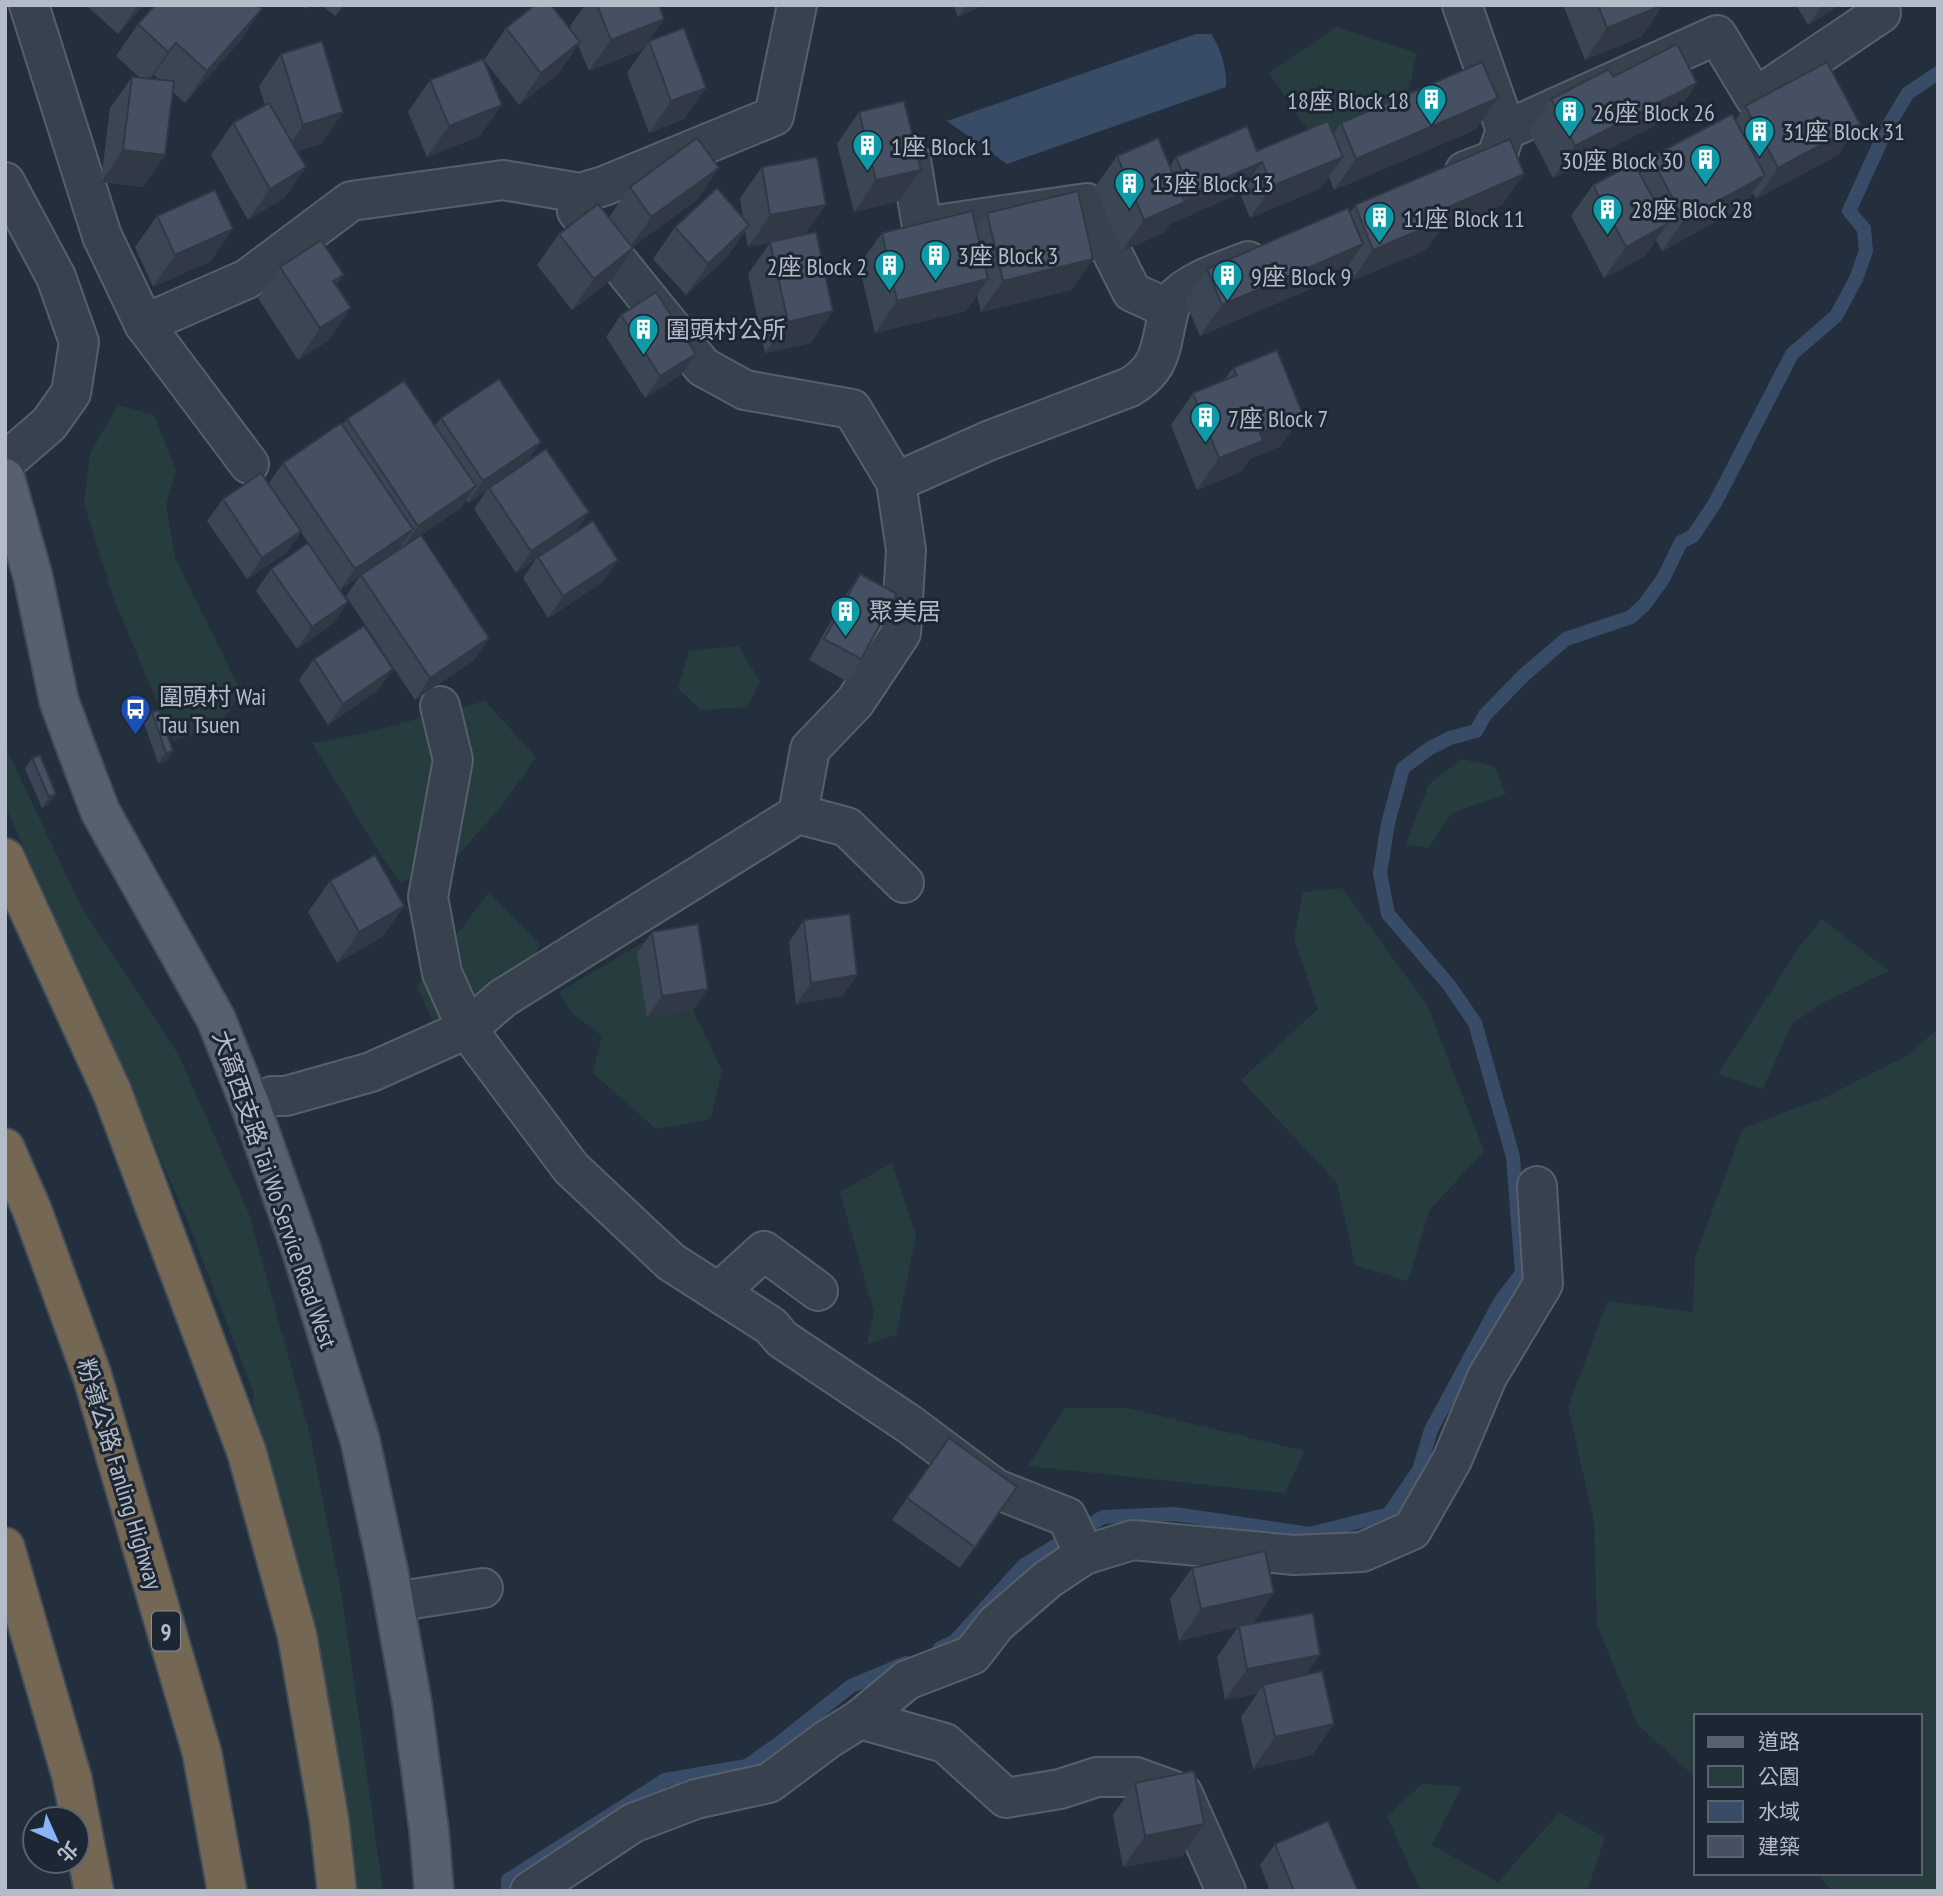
<svg xmlns="http://www.w3.org/2000/svg" width="1943" height="1896" font-family="'PT Sans Narrow','Noto Sans TC',sans-serif">
<style>
.green{fill:#263c3f}
.water{fill:#394c67}
.lines{fill:none;stroke-linecap:round;stroke-linejoin:round}
.stream{stroke:#394c67;stroke-width:14}
.minor-casing{stroke:#565f6c;stroke-width:42}
.major-casing{stroke:#414a57;stroke-width:42}
.highway-casing{stroke:#434c59;stroke-width:42}
.minor{stroke:#38414e;stroke-width:38}
.major{stroke:#56606e;stroke-width:38}
.highway{stroke:#746855;stroke-width:38}
.wall{fill:#3b4654;fill-rule:evenodd}
.shaded-wall{fill:#303945}
.building{fill:#455162;stroke:#303945;stroke-width:2}
.labels{text-anchor:middle;dominant-baseline:central;stroke-width:6;stroke-linejoin:round;paint-order:stroke}
.shield{fill:#1d2633;stroke:#878f9c;stroke-width:2}
.shield-label{font-size:23px;font-weight:bold;fill:#b4bcc9}
.poi-label{font-size:24px;fill:#b4bcc9;stroke:#1d2633;text-anchor:start}
.street-label{font-size:24px;fill:#b4bcc9;stroke:#1d2633}
</style>
<rect width="100%" height="100%" fill="#242f3e"/>
<g class="green">
<path d="M1336 27 1417 53 1400 127 1319 146 1269 73Z"/>
<path d="M118 405 154 415 176 471 166 505 175 558 241 692 220 725 173 741 112 594 84 503 90 454Z"/>
<path d="M738 646 760 681 748 707 701 710 678 688 689 651Z"/>
<path d="M485 701 536 757 504 803 458 855 401 883 382 857 312 743 361 734Z"/>
<path d="M5 746 82 908 178 1054 249 1214 310 1435 342 1597 383 1891H350L311 1605 253 1405 254 1394 187 1219 5 805Z"/>
<path d="M1462 759 1495 767 1506 794 1452 813 1428 848 1406 844 1429 784Z"/>
<path d="M1342 888 1427 1005 1484 1151 1429 1211 1408 1281 1355 1265 1337 1183 1241 1080 1318 1009 1294 939 1303 892Z"/>
<path d="M489 892 540 944 511 1012 438 1032 417 987Z"/>
<path d="M1822 919 1889 971 1822 1003 1792 1024 1763 1089 1718 1074 1800 946Z"/>
<path d="M656 935 722 1070 711 1119 656 1129 593 1073 602 1036 572 1013 559 992Z"/>
<path d="M1938 1029V1891H1832L1817 1873H1920V1716H1696V1778L1638 1725 1597 1625 1594 1521 1568 1407 1608 1301 1693 1312 1695 1257 1743 1128 1826 1097 1906 1056Z"/>
<path d="M892 1163 916 1235 896 1335 867 1344 874 1312 840 1192Z"/>
<path d="M1065 1408H1128L1304 1451 1285 1493 1028 1466Z"/>
<path d="M1422 1784 1462 1786 1432 1845 1498 1882 1559 1813 1605 1837 1587 1891H1421L1387 1816Z"/>
</g>
<path class="water" d="M1196 34H1211C1221 48 1227 70 1226 87L1007 164 947 121Z"/>
<g class="lines">
<g class="stream">
<path d="M940 1648 955 1641 1024 1565 1103 1517 1174 1514 1310 1534 1389 1514 1419 1470 1431 1430 1500 1302 1522 1273 1513 1157 1475 1023 1449 985 1388 914 1380 873 1388 823 1403 768 1430 748 1450 738 1476 731 1485 715 1524 675 1566 639 1631 617 1644 605 1663 579 1681 542 1693 536 1715 503 1792 354 1836 316 1856 279 1866 251 1864 229 1849 211 1887 128 1908 93 1938 73"/>
<path d="M508 1891V1880L665 1780 747 1766 778 1744 851 1686 906 1663"/>
</g>
<defs>
<g id="minor">
<path d="M29 5 102 236 144 324 249 464"/>
<path d="M1462 5 1506 130"/>
<path d="M911 160 922 227 1087 203 1132 292 1169 309"/>
<path d="M1465 171 1496 159 1506 130 1717 35 1755 98 1881 13"/>
<path d="M5 182 56 277 79 342 71 393 49 424 5 462"/>
<path d="M144 324 247 279 351 201 503 180 580 193 604 186 774 116 797 5"/>
<path d="M896 482 988 441 1130 387C1158 370 1160 353 1166 323 1168 314 1169 306 1175 298 1194 279 1224 271 1248 261"/>
<path d="M440 706 453 760 428 897 442 973 467 1029 571 1168 671 1262 771 1326 782 1339 909 1424 996 1489 1067 1517 1084 1555"/>
<path d="M798 814 847 827 904 883"/>
<path d="M251 1107 272 1096H286L371 1072 467 1029 503 998 798 814 810 749 855 702 901 633 906 550 896 482 852 409 745 390 703 367 577 211 580 193"/>
<path d="M719 1292 764 1251 818 1291"/>
<path d="M394 1602 483 1588"/>
<path d="M860 1719 945 1743 1006 1798 1060 1789 1097 1777H1136L1183 1794 1226 1891"/>
<path d="M530 1891 633 1823 696 1799 769 1783 828 1739 860 1719 907 1680 972 1655 996 1624 1048 1579 1084 1555 1133 1540 1294 1555 1362 1552 1412 1530 1452 1460 1487 1377 1543 1284 1537 1186"/>
</g>
<path id="major" d="M5 478 33 577 59 701 74 742 100 811 216 1019 251 1107 301 1249 360 1440 389 1575 412 1703 429 1830 434 1891"/>
<g id="highway">
<path d="M5 858 112 1092 247 1453 297 1635 329 1819 337 1891"/>
<path d="M5 1148 32 1210 92 1375 202 1753 227 1891"/>
<path d="M5 1547 72 1778 94 1891"/>
</g>
</defs>
<use href="#minor" class="minor-casing"/>
<use href="#major" class="major-casing"/>
<use href="#highway" class="highway-casing"/>
<use href="#minor" class="minor"/>
<use href="#major" class="major"/>
<use href="#highway" class="highway"/>
</g>
<g class="wall">
<path d="M86 5H144L118 34Z"/>
<path d="M301 5H309L306 9Z"/>
<path d="M322 5H344L335 16Z"/>
<path d="M585 5H659L664 19 642 50 589 71 578 45 558 74 519 105 484 60 506 28 574 35 570 26Z"/>
<path d="M953 5H984L958 17Z"/>
<path d="M1563 5H1663L1641 37 1585 60Z"/>
<path d="M1796 5H1840L1808 25Z"/>
<path d="M262 9 240 41 185 103 172 91 165 155 143 187 101 182 110 108 132 77 140 78 116 56 138 24ZM154 75 159 80 151 79Z"/>
<path d="M649 41 684 119 649 133 627 73Z"/>
<path d="M281 54 343 112 321 144 298 151 306 167 284 198 248 220 211 155 233 123 265 105 259 86Z"/>
<path d="M1613 77 1697 83 1675 115 1553 178 1529 131 1551 99Z"/>
<path d="M430 80 480 136 427 157 408 112Z"/>
<path d="M1498 98 1475 130 1334 190 1329 177 1321 188 1250 218 1240 193 1170 224 1163 233 1122 251 1095 187 1117 156 1170 166 1176 157 1257 151 1333 134 1341 123Z"/>
<path d="M1745 106 1838 155 1756 199 1753 193 1743 207 1662 251 1656 240 1645 256 1604 278 1571 216 1593 185 1640 174 1651 157 1736 120Z"/>
<path d="M859 112 921 170 899 201 854 212 837 144Z"/>
<path d="M762 167 806 234 811 343 765 353 748 274 770 243 748 247 745 231 727 257 686 295 653 259 675 227 743 218 740 198Z"/>
<path d="M719 168 697 200 632 247 611 280 572 310 537 265 559 234 609 217 630 187Z"/>
<path d="M1355 205H1502L1437 234 1426 250 1351 281 1346 268 1341 276 1200 336 1185 301 1207 269 1350 213Z"/>
<path d="M987 213 1093 259 1071 290 981 312 977 295 966 311 875 333 859 265 882 233 976 228Z"/>
<path d="M157 216 211 261 153 287 135 247Z"/>
<path d="M280 267 336 286 329 340 298 360 258 298Z"/>
<path d="M621 315 696 354 681 375 645 398 606 337Z"/>
<path d="M1233 368 1281 446 1250 459 1241 472 1197 490 1171 425 1193 393 1224 380Z"/>
<path d="M441 418 527 462 575 532 603 582 548 618 523 578 536 559 516 573 474 509 487 490 468 503 466 500 461 508 421 535 489 638 474 660 415 700 346 596 360 576 340 590 348 602 333 623 297 649 256 591 271 569 337 585 301 532 286 553 247 579 207 521 223 499 268 484 283 463 342 425 347 419 435 426Z"/>
<path d="M860 574 861 659 846 681 809 660 845 596Z"/>
<path d="M314 659 378 690 328 725 299 680Z"/>
<path d="M152 712 173 751 165 762 158 763 144 723Z"/>
<path d="M32 758 56 794 48 805 42 808 25 769Z"/>
<path d="M330 881 404 906 382 937 337 963 308 912Z"/>
<path d="M804 920 857 975 842 996 796 1004 789 942Z"/>
<path d="M652 932 708 989 693 1010 647 1018 637 953Z"/>
<path d="M949 1438 1017 1487 960 1568 892 1520Z"/>
<path d="M1192 1568 1274 1593 1253 1623 1306 1675 1334 1724 1312 1755 1253 1769 1241 1717 1257 1694 1225 1700 1217 1657 1238 1627 1179 1641 1170 1599Z"/>
<path d="M1135 1783 1204 1824 1182 1856 1123 1867 1113 1815Z"/>
<path d="M1275 1844 1358 1891H1270L1260 1865Z"/>
</g>
<g class="shaded-wall">
<path d="M138 5H144L118 34Z"/>
<path d="M967 5H984L958 17Z"/>
<path d="M1663 5 1641 37 1585 60 1607 28Z"/>
<path d="M1822 5H1840L1808 25Z"/>
<path d="M262 9 240 41 185 103 207 71Z"/>
<path d="M664 19 642 50 589 71 611 40Z"/>
<path d="M580 42 558 74 519 105 541 73Z"/>
<path d="M176 43 154 75 146 84 168 52Z"/>
<path d="M1697 83 1675 115 1553 178 1575 146Z"/>
<path d="M706 88 684 119 649 133 671 101Z"/>
<path d="M1498 98 1475 130 1334 190 1356 159Z"/>
<path d="M502 105 480 136 427 157 449 126Z"/>
<path d="M343 112 321 144 281 157 303 125Z"/>
<path d="M1860 124 1838 155 1756 199 1778 168Z"/>
<path d="M123 150 165 155 143 187 101 182Z"/>
<path d="M1343 157 1321 188 1250 218 1272 186Z"/>
<path d="M1262 162 1240 193 1170 224 1163 233 1122 251 1144 220 1185 202 1191 193Z"/>
<path d="M306 167 284 198 248 220 270 189Z"/>
<path d="M719 168 697 200 629 249 651 217Z"/>
<path d="M921 170 899 201 854 212 876 180Z"/>
<path d="M1524 174 1502 205 1437 234 1426 250 1351 281 1373 250 1444 209Z"/>
<path d="M1765 175 1743 207 1662 251 1684 220Z"/>
<path d="M826 205 804 236 748 247 770 215Z"/>
<path d="M1667 224 1645 256 1604 278 1626 247Z"/>
<path d="M749 225 727 257 686 295 708 264Z"/>
<path d="M233 229 211 261 153 287 175 255Z"/>
<path d="M1363 244 1341 276 1200 336 1222 305Z"/>
<path d="M633 248 611 280 572 310 594 279Z"/>
<path d="M1093 259 1071 290 981 312 1003 281Z"/>
<path d="M344 275 322 306 333 281Z"/>
<path d="M988 279 966 311 875 333 897 301Z"/>
<path d="M351 308 329 340 298 360 320 328Z"/>
<path d="M833 311 811 343 765 353 788 322Z"/>
<path d="M696 354 681 375 645 398 660 376Z"/>
<path d="M1303 415 1281 446 1250 459 1241 472 1197 490 1219 458 1260 433Z"/>
<path d="M541 442 526 464 468 503 483 481Z"/>
<path d="M476 486 461 508 403 547 418 526Z"/>
<path d="M589 512 574 534 538 557 536 559 516 573 531 551Z"/>
<path d="M413 529 398 550 340 590 355 569Z"/>
<path d="M301 531 286 553 247 579 262 558Z"/>
<path d="M618 560 603 582 548 618 563 596Z"/>
<path d="M348 602 333 623 297 649 312 627Z"/>
<path d="M489 638 474 660 415 700 430 678Z"/>
<path d="M393 669 378 690 328 725 343 704Z"/>
<path d="M173 751 165 762 158 763 166 753Z"/>
<path d="M56 794 48 805 42 808 49 797Z"/>
<path d="M404 906 382 937 337 963 359 932Z"/>
<path d="M857 975 842 996 796 1004 811 983Z"/>
<path d="M708 989 693 1010 647 1018 662 996Z"/>
<path d="M1274 1593 1252 1624 1179 1641 1201 1609Z"/>
<path d="M1320 1655 1298 1686 1263 1685 1257 1694 1225 1700 1247 1669Z"/>
<path d="M1334 1724 1312 1755 1253 1769 1275 1737Z"/>
<path d="M1204 1824 1182 1856 1123 1867 1145 1836Z"/>
</g>
<g class="building">
<path d="M155 5H257L262 9 207 71 176 43 168 52 138 24Z"/>
<path d="M535 5H551L580 42 541 73 506 28Z"/>
<path d="M597 5H659L664 19 611 40Z"/>
<path d="M1598 5H1663L1607 28Z"/>
<path d="M684 28 706 88 671 101 649 41Z"/>
<path d="M322 41 343 112 303 125 281 54Z"/>
<path d="M1677 44 1697 83 1575 146 1551 99 1609 69 1613 77Z"/>
<path d="M483 59 502 105 449 126 430 80Z"/>
<path d="M1482 62 1498 98 1356 159 1341 123Z"/>
<path d="M1827 62 1860 124 1778 168 1745 106Z"/>
<path d="M132 77 174 81 165 155 123 150Z"/>
<path d="M904 101 921 170 876 180 859 112Z"/>
<path d="M269 103 306 167 270 189 233 123Z"/>
<path d="M1732 114 1765 175 1684 220 1651 157Z"/>
<path d="M1328 121 1343 157 1272 186 1262 162 1191 193 1176 157 1247 126 1257 151Z"/>
<path d="M697 138 719 168 651 217 630 187Z"/>
<path d="M1158 138 1185 202 1144 220 1117 156Z"/>
<path d="M1510 139 1524 174 1444 209 1448 218 1373 250 1355 205Z"/>
<path d="M817 157 826 205 770 215 762 167Z"/>
<path d="M1634 163 1667 224 1626 247 1593 185Z"/>
<path d="M717 188 749 225 708 264 675 227Z"/>
<path d="M215 190 233 229 175 255 157 216Z"/>
<path d="M1078 191 1093 259 1003 281 987 213Z"/>
<path d="M598 204 633 248 594 279 559 234Z"/>
<path d="M1348 208 1363 244 1222 305 1207 269Z"/>
<path d="M972 211 988 279 897 301 882 233Z"/>
<path d="M816 232 833 311 788 322 770 242Z"/>
<path d="M321 240 344 275 333 281 351 308 320 328 280 267Z"/>
<path d="M656 292 696 354 660 376 621 315Z"/>
<path d="M1277 350 1303 415 1260 433 1263 441 1219 458 1193 393 1237 375 1233 368Z"/>
<path d="M499 379 541 442 483 481 441 418Z"/>
<path d="M404 381 476 486 418 526 347 419Z"/>
<path d="M341 423 413 529 355 569 283 463Z"/>
<path d="M546 449 589 512 531 551 489 488Z"/>
<path d="M261 473 301 531 262 558 223 499Z"/>
<path d="M593 521 618 560 563 596 538 557Z"/>
<path d="M421 535 489 638 430 678 361 575Z"/>
<path d="M308 543 348 602 312 627 271 569Z"/>
<path d="M860 574 897 594 861 659 824 639Z"/>
<path d="M364 626 393 669 343 704 314 659Z"/>
<path d="M159 710 173 751 166 753 152 712Z"/>
<path d="M40 755 56 794 49 797 32 758Z"/>
<path d="M375 855 404 906 359 932 330 881Z"/>
<path d="M850 914 857 975 811 983 804 920Z"/>
<path d="M698 924 708 989 662 996 652 932Z"/>
<path d="M949 1438 1017 1487 975 1547 907 1498Z"/>
<path d="M1265 1551 1274 1593 1201 1609 1192 1568Z"/>
<path d="M1313 1613 1320 1655 1247 1669 1239 1626Z"/>
<path d="M1322 1671 1334 1724 1275 1737 1263 1685Z"/>
<path d="M1194 1771 1204 1824 1145 1836 1135 1783Z"/>
<path d="M1328 1821 1358 1891H1294L1275 1844Z"/>
</g>
<defs>
<symbol id="building-pin" viewBox="-11 -11 22 30"><path d="M0 17L-7.5 6A9.5 9.5 0 1 1 7.5 6Z" fill="#0f9aa8" stroke="#1d2633"/><path d="M-4-6H4V6H1V3H-1V6H-4ZM-2.5-4.3h1.7v1.8h-1.7ZM.8-4.3h1.7v1.8H.8ZM-2.5-1h1.7V.8h-1.7ZM.8-1h1.7V.8H.8Z" fill="#fff"/></symbol>
<symbol id="bus-pin" viewBox="-11 -11 22 30"><path d="M0 17L-7.5 6A9.5 9.5 0 1 1 7.5 6Z" fill="#1a4fb4" stroke="#1d2633"/><path d="M-5-6H5V4H4V6H2V4H-2V6H-4V4H-5ZM-3.5-4V0h7V-4ZM-3.5 1.2v1.5H-2V1.2ZM2 1.2v1.5H3.5V1.2Z" fill="#fff"/></symbol>
</defs>
<g fill-rule="evenodd">
<use href="#building-pin" x="1414" y="82" width="35" height="47"/>
<use href="#building-pin" x="1552" y="94" width="35" height="47"/>
<use href="#building-pin" x="1742" y="114" width="35" height="47"/>
<use href="#building-pin" x="850" y="128" width="35" height="47"/>
<use href="#building-pin" x="1688" y="142" width="35" height="47"/>
<use href="#building-pin" x="1112" y="166" width="35" height="47"/>
<use href="#building-pin" x="1590" y="192" width="35" height="47"/>
<use href="#building-pin" x="1362" y="200" width="35" height="47"/>
<use href="#building-pin" x="918" y="238" width="35" height="47"/>
<use href="#building-pin" x="872" y="248" width="35" height="47"/>
<use href="#building-pin" x="1210" y="258" width="35" height="47"/>
<use href="#building-pin" x="626" y="312" width="35" height="47"/>
<use href="#building-pin" x="1188" y="400" width="35" height="47"/>
<use href="#building-pin" x="828" y="594" width="35" height="47"/>
<use href="#bus-pin" x="118" y="692" width="35" height="47"/>
</g>
<g class="labels">
<rect class="shield" x="152" y="1611.5" width="28" height="39" rx="5"/>
<g class="shield-label">
<text x="166" y="1631">9</text>
</g>
<g class="poi-label">
<text x="1409" y="100" text-anchor="end">18座 Block 18</text>
<text x="1593" y="112">26座 Block 26</text>
<text x="1783" y="131">31座 Block 31</text>
<text x="891" y="146">1座 Block 1</text>
<text x="1683" y="160" text-anchor="end">30座 Block 30</text>
<text x="1152" y="183">13座 Block 13</text>
<text x="1631" y="209">28座 Block 28</text>
<text x="1403" y="218">11座 Block 11</text>
<text x="958" y="255">3座 Block 3</text>
<text x="867" y="266" text-anchor="end">2座 Block 2</text>
<text x="1251" y="276">9座 Block 9</text>
<text x="666" y="329">圍頭村公所</text>
<text x="1228" y="418">7座 Block 7</text>
<text x="869" y="611">聚美居</text>
<text x="159" y="696">圍頭村 Wai<tspan x="159" dy="28">Tau Tsuen</tspan></text>
</g>
<g class="street-label">
<text transform="translate(275 1189) rotate(71)">大窩西支路 Tai Wo Service Road West</text>
<text transform="translate(120 1474) rotate(73)">粉嶺公路 Fanling Highway</text>
</g>
</g>
<rect width="1943" height="1896" fill="none" stroke="#b4bcc9" stroke-width="14"/>
<rect x="1694" y="1714" width="228" height="161" fill="#1d2633" stroke="#59626f" stroke-width="2"/>
<rect x="1708" y="1737" width="35" height="10" fill="#56606e" stroke="#59626f" stroke-width="2"/>
<text x="1758" y="1749" font-size="21" fill="#b4bcc9">道路</text>
<rect x="1708" y="1766" width="35" height="21" fill="#263c3f" stroke="#59626f" stroke-width="2"/>
<text x="1758" y="1784" font-size="21" fill="#b4bcc9">公園</text>
<rect x="1708" y="1801" width="35" height="21" fill="#394c67" stroke="#59626f" stroke-width="2"/>
<text x="1758" y="1819" font-size="21" fill="#b4bcc9">水域</text>
<rect x="1708" y="1836" width="35" height="21" fill="#455162" stroke="#59626f" stroke-width="2"/>
<text x="1758" y="1854" font-size="21" fill="#b4bcc9">建築</text>
<g transform="translate(56 1840) rotate(135)"><circle r="33" fill="#1d2633" stroke="#59626f" stroke-width="2"/>
<path d="M0-5L12 26L0 18L-12 26Z" fill="#8ab4f8"/>
<text y="-10" font-size="19" font-weight="bold" text-anchor="middle" fill="#b4bcc9">北</text>
</g>
</svg>
